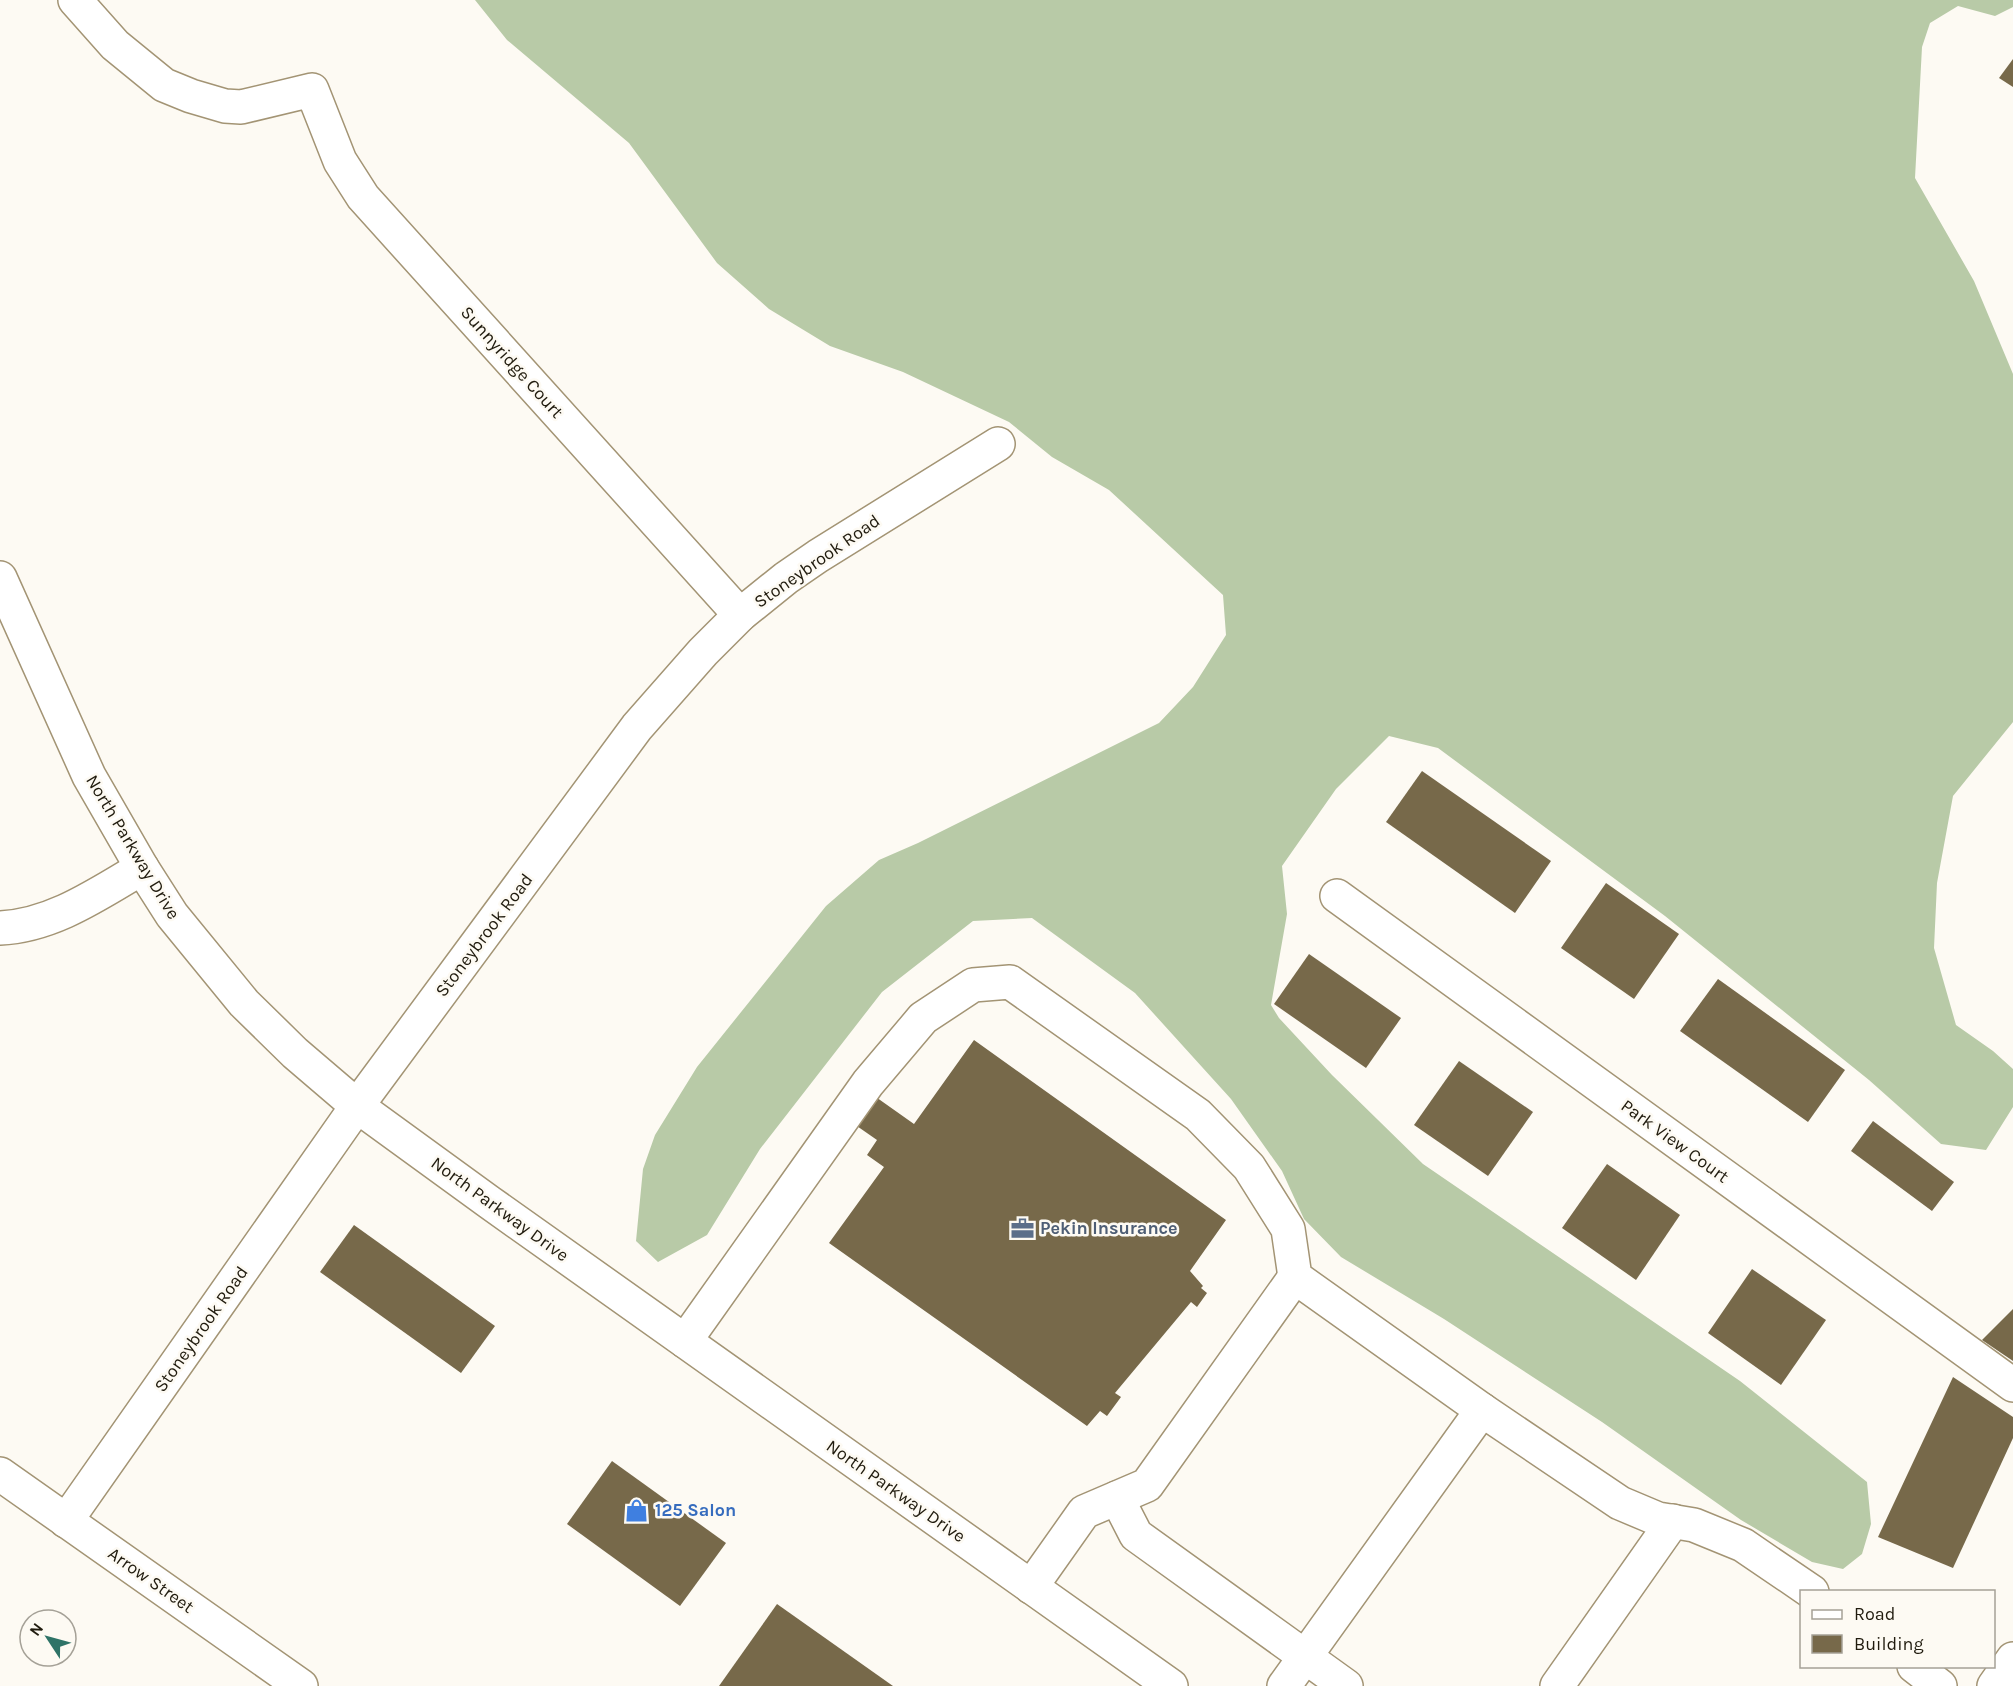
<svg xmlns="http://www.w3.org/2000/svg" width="2013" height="1686" font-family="Karla,sans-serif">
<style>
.forest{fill:#b8caa7}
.building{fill:#77694a}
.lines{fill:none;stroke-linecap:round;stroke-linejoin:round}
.minor-casing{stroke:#a39474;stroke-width:36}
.major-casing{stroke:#a39474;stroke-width:36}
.minor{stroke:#fff;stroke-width:33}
.major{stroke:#fff;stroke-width:33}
.labels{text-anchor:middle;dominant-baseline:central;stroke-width:5;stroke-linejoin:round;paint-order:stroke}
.street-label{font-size:18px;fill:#201b0e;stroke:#fdfaf3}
.service-label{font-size:18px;font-weight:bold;fill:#4e5e75;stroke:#fdfaf3;text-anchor:start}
.shop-label{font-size:18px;font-weight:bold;fill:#366cbe;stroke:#fdfaf3;text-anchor:start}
</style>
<rect width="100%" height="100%" fill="#fdfaf3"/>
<path class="forest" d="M475 0H2013V7L1995 16 1958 6 1930 23 1922 47 1915 178 1974 281 2013 374V722L1953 796 1937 883 1934 948 1956 1025 1993 1051 2013 1069V1107L1986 1150 1941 1144 1869 1080 1665 916 1438 748 1389 736 1336 789 1282 866 1287 914 1271 1005 1279 1018 1332 1075 1423 1164 1740 1381 1867 1482 1871 1524 1862 1554 1843 1569 1812 1562 1741 1520 1602 1422 1444 1319 1341 1257 1304 1219 1282 1171 1231 1099 1135 993 1032 918 973 921 882 992 760 1149 707 1235 658 1262 636 1241 643 1169 655 1135 697 1067 826 906 879 860 918 843 1159 723 1193 687 1226 635 1223 595 1109 490 1052 457 1009 422 903 372 830 346 769 309 717 263 629 143 507 40Z"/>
<g class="building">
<path d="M2013 59V87L1999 78Z"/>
<path d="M1422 771 1551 861 1515 913 1386 822Z"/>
<path d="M1606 883 1679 934 1634 999 1561 948Z"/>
<path d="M1309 954 1401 1018 1366 1068 1274 1004Z"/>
<path d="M1718 979 1845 1070 1808 1122 1680 1031Z"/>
<path d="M974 1040 1226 1220 1190 1271 1203 1286 1201 1288 1207 1293 1197 1307 1191 1302 1115 1393 1121 1397 1107 1416 1100 1411 1087 1426 829 1243 884 1167 867 1155 877 1140 854 1124 873 1095 914 1124Z"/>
<path d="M1459 1061 1533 1112 1488 1176 1414 1125Z"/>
<path d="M1873 1121 1954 1182 1932 1211 1851 1151Z"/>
<path d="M1607 1164 1680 1215 1636 1280 1562 1228Z"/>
<path d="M354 1225 495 1326 461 1373 320 1272Z"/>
<path d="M1752 1269 1826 1320 1781 1385 1708 1333Z"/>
<path d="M2013 1309V1361L1982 1340Z"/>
<path d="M1953 1377 2013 1417V1438L1953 1568 1878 1537Z"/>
<path d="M612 1461 726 1543 680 1606 567 1524Z"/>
<path d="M777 1604 893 1686H719Z"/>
</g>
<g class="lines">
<defs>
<g id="minor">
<path d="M75 0 115 45 164 85 191 96 225 106 241 107 312 90 340 161 363 197 740 615"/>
<path d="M1337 896 2013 1385"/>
<path d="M0 928C52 926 98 894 142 868"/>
<path d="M685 1341 868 1083 923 1018 973 985 1010 982 1198 1115 1249 1167 1288 1229 1295 1277 1482 1410 1284 1686"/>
<path d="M1482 1410 1620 1503 1658 1519 1694 1525 1743 1545 1812 1592"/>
<path d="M0 1474 301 1686"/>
<path d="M1117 1498 1136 1535 1346 1686"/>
<path d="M66 1521 357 1106 637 727 703 652 740 615 786 578 818 556 998 444"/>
<path d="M1031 1587 1084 1512 1147 1485 1295 1277"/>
<path d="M1914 1666 1940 1686"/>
<path d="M1557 1686 1673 1521"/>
</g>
<g id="major">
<path d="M0 578 89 776 142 868 172 915 244 1003 295 1053 357 1106 489 1202 1171 1686"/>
<path d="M1994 1686 2013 1659"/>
</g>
</defs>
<use href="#minor" class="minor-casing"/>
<use href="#major" class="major-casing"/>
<use href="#minor" class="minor"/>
<use href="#major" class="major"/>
</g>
<defs>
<symbol id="office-bare" viewBox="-9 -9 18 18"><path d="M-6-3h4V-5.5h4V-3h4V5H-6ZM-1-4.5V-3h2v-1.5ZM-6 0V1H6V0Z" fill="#5c6f8a" stroke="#fdfaf3" stroke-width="2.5" paint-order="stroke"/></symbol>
<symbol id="shop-bare" viewBox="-9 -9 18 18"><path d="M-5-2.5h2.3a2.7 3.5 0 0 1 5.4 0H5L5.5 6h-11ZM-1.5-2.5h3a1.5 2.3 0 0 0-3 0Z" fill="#3f7fe0" stroke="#fdfaf3" stroke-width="2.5" paint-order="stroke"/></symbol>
</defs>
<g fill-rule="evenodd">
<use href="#office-bare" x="1006" y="1212" width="33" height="33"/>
<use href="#shop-bare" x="620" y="1494" width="33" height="33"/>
</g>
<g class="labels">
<g class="street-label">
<text transform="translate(512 362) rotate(48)">Sunnyridge Court</text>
<text transform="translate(817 561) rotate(-35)">Stoneybrook Road</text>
<text transform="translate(133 847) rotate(59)">North Parkway Drive</text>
<text transform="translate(484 935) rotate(-53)">Stoneybrook Road</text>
<text transform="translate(1675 1141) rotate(36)">Park View Court</text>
<text transform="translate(500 1209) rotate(36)">North Parkway Drive</text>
<text transform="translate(201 1329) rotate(-55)">Stoneybrook Road</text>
<text transform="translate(896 1491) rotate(35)">North Parkway Drive</text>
<text transform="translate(151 1580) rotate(35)">Arrow Street</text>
</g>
<g class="service-label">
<text x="1040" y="1228">Pekin Insurance</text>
</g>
<g class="shop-label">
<text x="655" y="1510">125 Salon</text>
</g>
</g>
<rect x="1800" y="1590" width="195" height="78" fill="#fdfaf3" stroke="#a5a197" stroke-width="1.5"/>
<rect x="1812" y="1610" width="30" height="9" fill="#ffffff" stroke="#a5a197" stroke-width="1.5"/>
<text x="1854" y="1620" font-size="18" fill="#201b0e">Road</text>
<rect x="1812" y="1635" width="30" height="18" fill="#77694a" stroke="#a5a197" stroke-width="1.5"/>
<text x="1854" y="1650" font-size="18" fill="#201b0e">Building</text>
<g transform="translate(48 1638) rotate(306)"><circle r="28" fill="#fdfaf3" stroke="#a5a197" stroke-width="1.5"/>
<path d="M0-4.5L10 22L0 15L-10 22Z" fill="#2e7367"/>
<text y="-9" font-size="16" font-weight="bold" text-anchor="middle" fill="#201b0e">N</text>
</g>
</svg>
